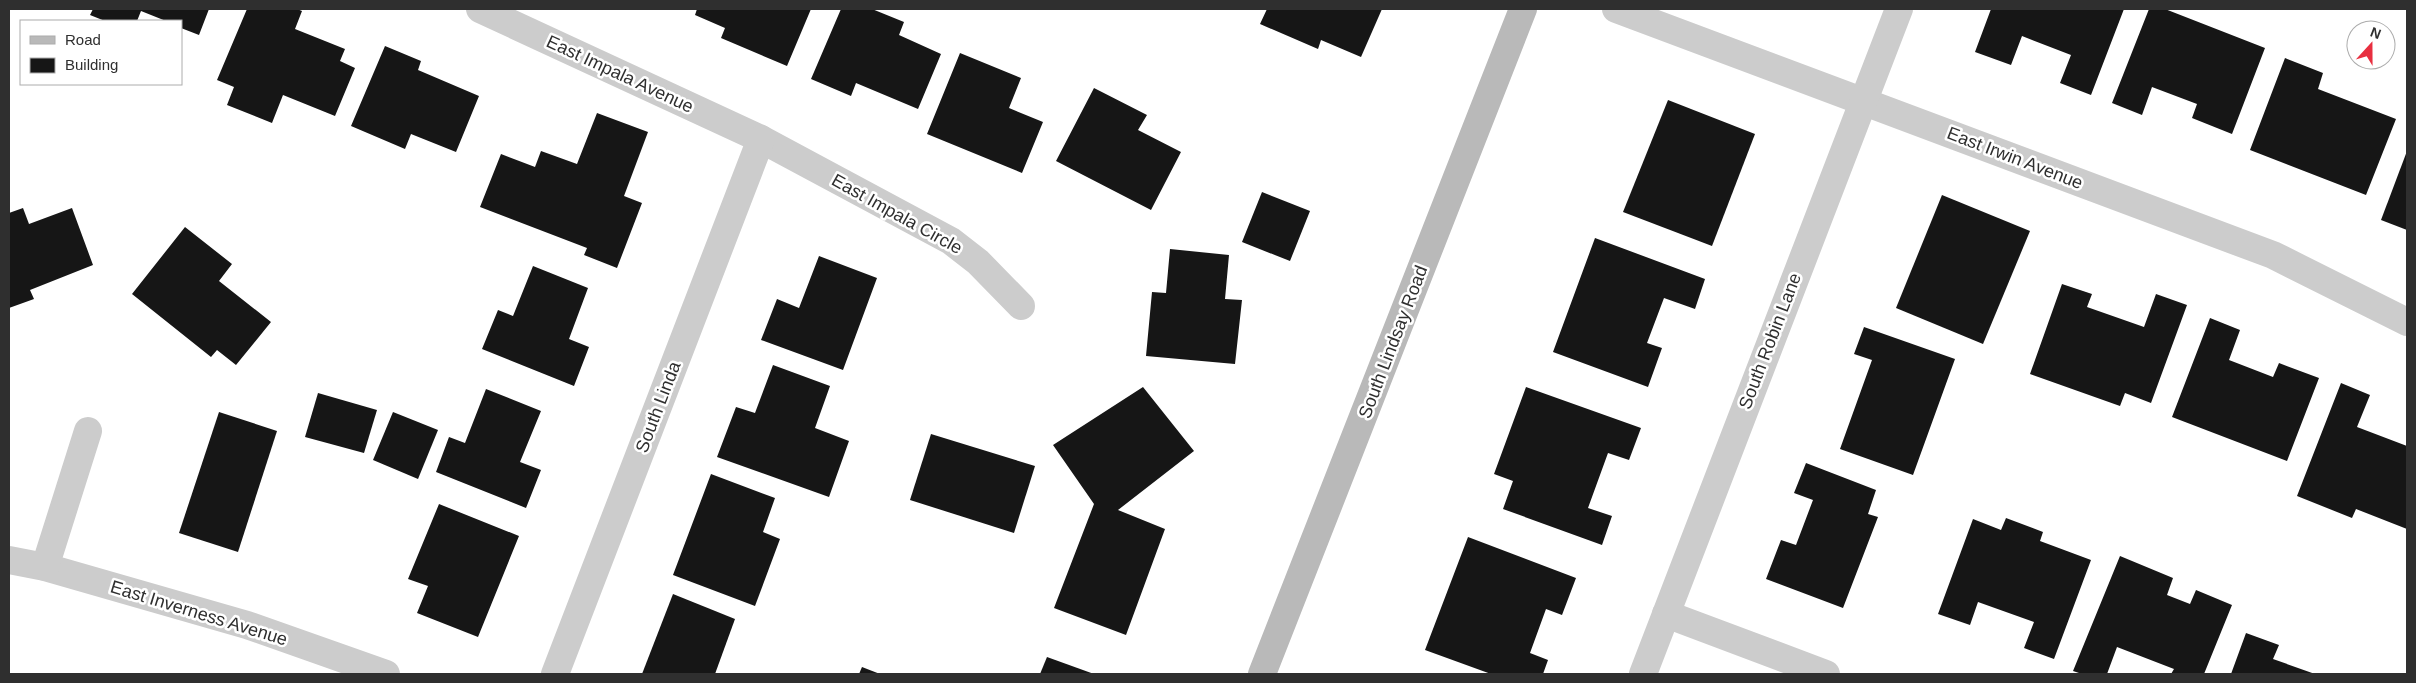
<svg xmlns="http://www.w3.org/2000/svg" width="2416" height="683" font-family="Helvetica,sans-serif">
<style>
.building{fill:#161616}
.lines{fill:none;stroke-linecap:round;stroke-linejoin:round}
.street{stroke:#ccc;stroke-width:28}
.secondary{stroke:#b9b9b9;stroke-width:28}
.labels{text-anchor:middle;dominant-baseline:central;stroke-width:5;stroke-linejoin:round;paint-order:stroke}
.street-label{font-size:18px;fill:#2f2f2f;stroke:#fff}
</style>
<rect width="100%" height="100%" fill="#fff"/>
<g class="building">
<path d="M93 9H209L199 35 181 28V21H166L141 11 137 21H105L90 15Z"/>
<path d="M247 9H297L302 11 295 29 345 49 340 61 355 68 335 116 283 95 272 123 227 105 234 87 217 80Z"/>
<path d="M697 9H811L787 66 721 38 725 28 695 15Z"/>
<path d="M841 9H872L904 22 899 35 941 54 918 109 856 83 851 96 811 79Z"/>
<path d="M1267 9H1382L1361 57 1321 40 1318 49 1260 24Z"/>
<path d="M1991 9H2124L2091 95 2060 83 2071 55 2022 36 2011 65 1975 52Z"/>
<path d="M2149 9H2165L2265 48 2232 134 2192 118 2197 104 2152 87 2142 115 2112 103Z"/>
<path d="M385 46 421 61 418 70 479 96 456 152 411 134 405 149 351 126Z"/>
<path d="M960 53 1021 78 1009 108 1043 122 1022 173 927 134Z"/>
<path d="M2285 58 2323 73 2318 89 2396 119 2366 195 2250 150Z"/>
<path d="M1094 88 1147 115 1138 130 1181 152 1151 210 1056 161Z"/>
<path d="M1668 100 1755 134 1712 246 1623 212Z"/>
<path d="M597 113 648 132 624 196 642 203 617 268 584 255 587 248 480 207 501 154 535 167 541 151 577 164Z"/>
<path d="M2407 151V230L2381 220Z"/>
<path d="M1262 192 1310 211 1290 261 1242 242Z"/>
<path d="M1942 195 2030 231 1983 344 1896 308Z"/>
<path d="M23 208 29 224 72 208 93 265 30 290 34 299 9 308V213Z"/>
<path d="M185 227 232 264 219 281 271 322 236 365 217 350 211 357 132 294Z"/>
<path d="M1595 238 1705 279 1695 309 1664 298 1647 343 1662 348 1648 387 1553 352Z"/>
<path d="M1170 249 1229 255 1225 299 1242 300 1235 364 1146 356 1152 292 1166 293Z"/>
<path d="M819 256 877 278 843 370 761 340 777 299 799 308Z"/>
<path d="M533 266 588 288 569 339 589 347 574 386 482 349 498 310 513 316Z"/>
<path d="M2062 284 2092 294 2087 307 2144 327 2156 294 2187 305 2151 403 2125 393 2120 406 2030 374Z"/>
<path d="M2210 318 2240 330 2229 360 2273 377 2279 363 2319 378 2287 461 2172 417Z"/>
<path d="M1864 327 1955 359 1913 475 1840 449 1872 360 1854 354Z"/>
<path d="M773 365 830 386 815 428 849 441 829 497 717 457 736 407 755 413Z"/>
<path d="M2341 383 2370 395 2357 427 2407 446V529L2356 509 2352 518 2297 496Z"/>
<path d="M1143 387 1194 451 1118 510 1165 529 1126 635 1054 608 1094 504 1053 445Z"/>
<path d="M1526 387 1641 428 1629 460 1608 453 1588 508 1612 516 1602 545 1503 509 1513 481 1494 474Z"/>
<path d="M486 389 541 411 520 462 541 470 526 508 436 472 449 437 465 443Z"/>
<path d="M318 393 377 410 364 453 305 437Z"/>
<path d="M219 412 277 431 238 552 179 533Z"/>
<path d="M393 412 438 430 418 479 373 460Z"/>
<path d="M931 434 1035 466 1014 533 910 500Z"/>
<path d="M1806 463 1876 490 1868 514 1878 517 1843 608 1766 579 1781 540 1796 545 1813 500 1794 493Z"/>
<path d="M711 474 775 498 763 532 780 539 755 606 673 575Z"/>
<path d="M439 504 519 536 478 637 417 613 428 586 408 579Z"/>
<path d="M2006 518 2043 532 2040 541 2091 560 2054 659 2024 648 2034 622 1978 602 1970 625 1938 614 1973 519 2001 530Z"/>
<path d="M1468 537 1576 578 1562 615 1546 609 1530 653 1548 660 1543 674H1491L1425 650Z"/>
<path d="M2120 556 2173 578 2167 595 2190 604 2196 590 2232 605 2204 674H2171L2174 669 2117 647 2107 674H2082L2073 671Z"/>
<path d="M673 594 735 619 715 674H642Z"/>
<path d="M2246 633 2279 645 2273 659 2315 674H2231Z"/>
<path d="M1047 657 1094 674H1040Z"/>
<path d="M862 667 880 674H859Z"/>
</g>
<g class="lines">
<g class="street">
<path d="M480 9 761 139 951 241 978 262 1021 306"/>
<path d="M1616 9 2273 255 2407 322"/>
<path d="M9 560 45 567 247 625 386 674"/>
<path d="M45 567 88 431"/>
<path d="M1666 614 1826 674"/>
<path d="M555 674 761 139"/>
<path d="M1643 674 1899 9"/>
</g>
<path class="secondary" d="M1262 674 1523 9"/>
</g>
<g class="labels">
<g class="street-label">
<text transform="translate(620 74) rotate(25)">East Impala Avenue</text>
<text transform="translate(2015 158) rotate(21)">East Irwin Avenue</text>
<text transform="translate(897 214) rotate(29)">East Impala Circle</text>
<text transform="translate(1770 341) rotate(-69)">South Robin Lane</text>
<text transform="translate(1393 342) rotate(-69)">South Lindsay Road</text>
<text transform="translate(658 407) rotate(-69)">South Linda</text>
<text transform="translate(199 613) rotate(17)">East Inverness Avenue</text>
</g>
</g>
<rect width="2416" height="683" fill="none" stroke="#2f2f2f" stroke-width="20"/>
<rect x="20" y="20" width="162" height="65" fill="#ffffff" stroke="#acacac"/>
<rect x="30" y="36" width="25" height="8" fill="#b9b9b9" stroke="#acacac"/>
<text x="65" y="45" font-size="15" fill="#2f2f2f">Road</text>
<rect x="30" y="58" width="25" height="15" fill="#161616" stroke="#acacac"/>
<text x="65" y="70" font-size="15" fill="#2f2f2f">Building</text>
<g transform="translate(2371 45) rotate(21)"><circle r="24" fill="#ffffff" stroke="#acacac"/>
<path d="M0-4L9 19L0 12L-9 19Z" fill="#e82f40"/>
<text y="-8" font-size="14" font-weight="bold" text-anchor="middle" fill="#2f2f2f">N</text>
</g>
</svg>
